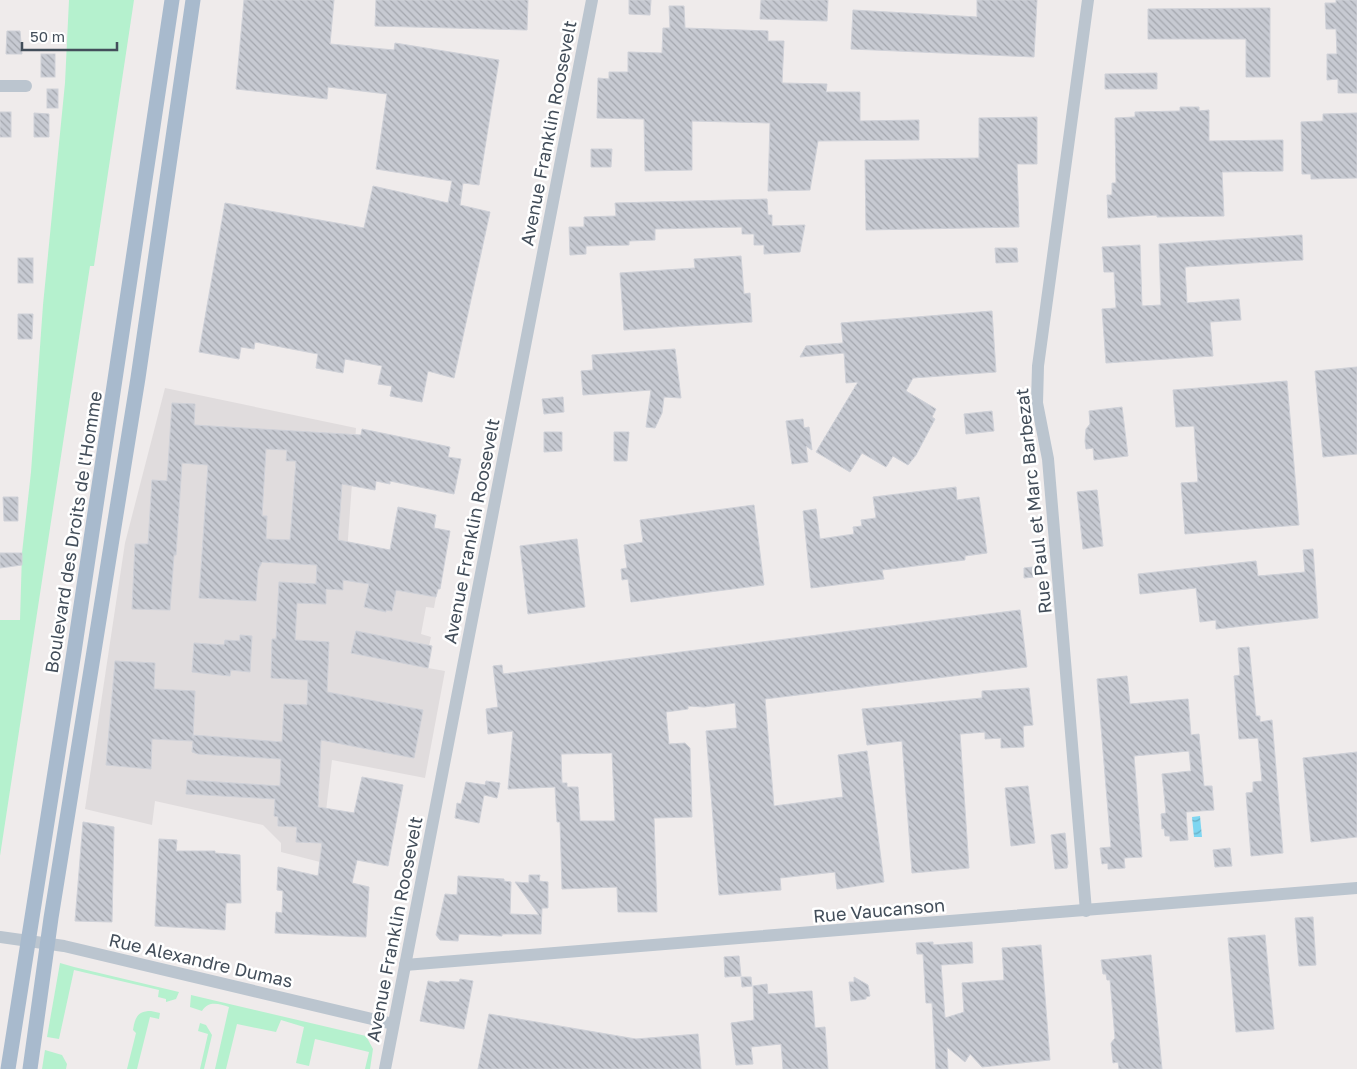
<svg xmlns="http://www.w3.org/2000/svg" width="1357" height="1069" font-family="'Golos Text',sans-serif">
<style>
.education{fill:#e0dcdd}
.green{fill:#b5f1ce}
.water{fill:url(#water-waves)}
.building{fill:url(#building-back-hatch);stroke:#cfd1d8;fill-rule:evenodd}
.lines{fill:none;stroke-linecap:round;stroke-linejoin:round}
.minor{stroke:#bbc5cf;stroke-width:12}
.major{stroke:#a8bacd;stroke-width:15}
.labels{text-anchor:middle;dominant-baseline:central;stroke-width:5;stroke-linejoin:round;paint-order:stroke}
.street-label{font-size:18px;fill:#434e5a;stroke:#fff}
</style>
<defs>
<pattern id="water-waves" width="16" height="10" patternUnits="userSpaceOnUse" patternTransform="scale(1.25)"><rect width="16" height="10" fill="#7fd6f1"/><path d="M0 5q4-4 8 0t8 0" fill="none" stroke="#6ab0c6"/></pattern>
<pattern id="building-back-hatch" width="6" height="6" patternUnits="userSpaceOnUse" patternTransform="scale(1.25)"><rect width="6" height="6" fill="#c7cad2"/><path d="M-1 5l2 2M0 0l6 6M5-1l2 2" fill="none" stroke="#a3a6ad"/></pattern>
</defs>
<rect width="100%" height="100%" fill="#efebeb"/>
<path class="education" d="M165 388 356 428 345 580 436 597 434 608 426 607 421 634 431 637 429 646H432L428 668 445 671 425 778 332 760 320 862 281 852V843L263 825 155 801 152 825 85 809 125 543Z"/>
<g class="green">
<path d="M69 0H134L94 266H90L0 856V620H20L22 553 31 472 43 305 65 83Z"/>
<path d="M60 963 74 967 179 992 176 999 166 1002V999L158 997 159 990 74 970 59 1039 47 1037Z"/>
<path d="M191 995 366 1036 373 1049 370 1069H365L369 1052 315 1039 309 1066 296 1063 304 1027 281 1020 276 1032 237 1024 226 1069H215L229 1007C219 1004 209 1000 202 1011L190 1007Z"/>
<path d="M151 1011 160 1013 159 1019 150 1017 137 1069H127L136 1033 133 1030C135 1018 137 1011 151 1011Z"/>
<path d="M200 1023 206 1025 212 1035 204 1069H200L208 1034 198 1031Z"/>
<path d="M45 1050 62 1055 67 1064 66 1069H42Z"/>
</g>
<path class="water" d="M1200 816 1202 837H1194L1192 817Z"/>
<g class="building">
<path d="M244 0H334L330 44 394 50 395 43 499 60 479 185 463 183 460 205 490 212 454 378 428 371 422 402 390 396 392 386 378 384 382 366 345 359 343 373 316 368 318 354 255 342 254 349 241 347 239 359 199 352 225 203 364 228 373 186 448 203 452 181 376 169 387 94 328 87 327 99 236 89Z"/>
<path d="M376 0H528L527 30 375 26Z"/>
<path d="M629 0H651L650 15 629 14Z"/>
<path d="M761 0H828L827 21 760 19Z"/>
<path d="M977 0H1037L1034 57 851 49 853 10 977 17Z"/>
<path d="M1336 0H1357V93H1338V79L1327 80V54H1337L1336 29H1326L1325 3H1336Z"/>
<path d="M669 6H684L685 28 768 31V41H784L782 83 827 84 826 92H860V121L919 120V140L818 141 810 190 768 191 770 123 692 121V170L645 171 644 119 597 118 598 78 609 79V72H628V52L662 53 663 28H670Z"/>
<path d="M1270 8V77H1246V39H1148V9Z"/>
<path d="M7 31H20L22 54H6Z"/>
<rect x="41" y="54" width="14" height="23"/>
<path d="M1157 73V89H1105V74Z"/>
<rect x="47" y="89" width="11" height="19"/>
<path d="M1180 107H1199V111L1209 110V141L1283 140V171L1222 172 1224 216 1157 217V215L1108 218 1107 195H1112V183H1116L1115 118 1135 117V112L1180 111Z"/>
<rect x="0" y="112" width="11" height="25"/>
<path d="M34 113 49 114V137H34Z"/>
<path d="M1357 113V178L1311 179V174H1302L1301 122 1323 121V114Z"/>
<path d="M1037 117V164H1017L1019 227 866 230 865 160 979 158V118Z"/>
<path d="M591 149H612L611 167H591Z"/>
<path d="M767 199 768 215H772V226L805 225 800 252 764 254V245H754V234H742V227L655 229V240L629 241V245L586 246V254L570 255 569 227H584V217L616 216 615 203Z"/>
<path d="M1302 235 1303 260 1185 267 1187 303 1239 299 1241 320 1210 322 1213 356 1106 363 1102 309 1116 308 1114 272H1104L1102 247 1140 245 1142 306 1161 305 1159 244Z"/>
<path d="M995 248H1017L1018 262 996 263Z"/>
<path d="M741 256 744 294 750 293 752 322 624 330 620 273 695 268 694 259Z"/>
<rect x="18" y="258" width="15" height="25"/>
<path d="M992 311 996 372 913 378 906 391 936 409 932 417 935 419 916 455 908 465 893 456 886 467 862 453 850 472 816 452 858 382 846 383 844 353 800 357 806 346 843 343 841 323Z"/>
<path d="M18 314H33L32 339H18Z"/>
<path d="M675 349 681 398 664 397 662 413 655 428 646 427 651 390 583 395 581 371 593 370 592 355Z"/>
<path d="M1357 367V454L1323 457 1315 371Z"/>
<path d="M1287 381 1299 525 1185 534 1181 483 1198 482 1194 426 1176 427 1173 390Z"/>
<path d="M563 397 564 412 544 414 542 399Z"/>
<path d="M172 403 195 404 194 425 361 435 362 429 450 447 448 457 461 459 454 494 390 481V484L376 481 375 490 342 484 338 540 390 550 398 507 436 515 434 528 450 531 440 589H438L436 597 396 590 392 611 386 610V612L364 607 369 584 343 580V590L326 589V604L297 603 295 640 329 642 327 692 423 710 414 758 321 740 318 807 354 813 362 777 403 785 388 866 357 860 352 883 369 887 366 937 275 933 276 912 282 913 283 891 277 890 278 867 318 876 322 843 296 842 297 827 278 826V817L274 816 275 799 186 794 187 780 280 786 281 759 198 754 192 752 193 741 152 739 151 769 106 765 115 661 155 663 154 689 195 691 193 738V735L282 742 284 704 307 705 308 680 271 678 272 639H276L279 582 316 584 317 565 262 562 258 570 256 601 199 598 208 465 182 463 176 555H174L170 610 132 609 135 544H148L152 480 167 481ZM266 449 287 450 286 461H296L290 540 266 539 267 516H262Z"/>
<path d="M1122 407 1128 456 1094 460 1093 448 1086 449 1085 441 1086 429 1090 424 1089 411Z"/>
<path d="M992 411 994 431 966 434 964 414Z"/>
<path d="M803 419 804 428 809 427 812 450 806 446 808 462 792 464 786 421Z"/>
<path d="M544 432H562V451L544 452Z"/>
<path d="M614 432H629L627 461H614Z"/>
<path d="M956 487 957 500 979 497 987 553 965 556V560L882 570 884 579 811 588 803 511 816 509 820 539 854 534 853 527 862 526 861 520 876 518 873 497Z"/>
<path d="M1097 490 1103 546 1083 549 1077 492Z"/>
<path d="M3 497H18V521H4Z"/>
<path d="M754 505 764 585 631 602 628 579 622 580 621 569 627 568 624 545 643 542 640 520Z"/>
<path d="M577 539 585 607 528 614 520 546Z"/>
<path d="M1313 549 1318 618 1216 629V620L1200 622 1196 588 1140 594 1138 574 1256 561 1258 576 1305 572 1303 550Z"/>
<path d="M0 553H22V565L0 568Z"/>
<path d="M1033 567 1034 577 1024 578V568Z"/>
<path d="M1020 610 1027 667 765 699 774 806 843 797 838 755 867 751 884 882 837 889 835 872 780 878 781 890 719 895 706 731 737 728 735 703 704 707 688 706V709L666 712 669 744 685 743 690 748 692 817 654 818 657 912H618L617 887 562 889 560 822H557L555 787 508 789 513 731 488 734 486 709 498 707 493 666 502 665 503 674ZM612 753 615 821H580L578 787H567V783H562L561 754Z"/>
<path d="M356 631 432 646 428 668 351 653Z"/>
<path d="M240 635 252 636 250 672 231 670 230 676 192 672 194 643 224 645 225 640 240 641Z"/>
<path d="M1249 647 1256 716H1260V722L1272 720 1283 853 1251 856 1246 793 1253 792V782L1262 781 1258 738 1239 739 1234 676 1240 675 1238 648Z"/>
<path d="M1127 676 1130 704 1188 699 1191 735 1199 734 1204 786H1212L1214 810 1186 812 1188 840 1170 841V836H1165L1164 828 1162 829 1161 814 1166 813 1162 774 1191 771 1189 751 1134 756 1142 857 1124 858 1125 868 1108 869V863L1102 864 1100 848 1111 847 1097 679Z"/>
<path d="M1029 688 1033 725 1023 726 1024 747 1001 748V738L985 739V732L960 734 969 868 912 873 902 741 867 745 862 709 982 698V691Z"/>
<path d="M1357 752V837L1311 842 1303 758Z"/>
<path d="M486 781 500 783 497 798 484 795 479 823 455 818 457 803 461 804 466 782 485 785Z"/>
<path d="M1028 786 1035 843 1011 846 1005 788Z"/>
<path d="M83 822 114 827 112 922 75 921Z"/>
<path d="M1065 833 1068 863 1067 868 1055 869 1051 835Z"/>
<path d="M159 839 177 840 176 851H215V853L240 855 241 903H226L225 930 155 926Z"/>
<path d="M1230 848 1232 866 1215 867 1213 850Z"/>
<path d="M529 875H540L539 881 548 882V908H542L541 934H502V936L459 934 458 941 440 940 436 935 445 894 457 895 458 876 504 879V881L511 882 510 914 539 915 515 882 529 883Z"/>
<path d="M1313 917 1316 965 1299 966 1295 918Z"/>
<path d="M1265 935 1274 1029 1236 1032 1228 938Z"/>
<path d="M933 942V945L972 942 973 963 941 965 945 1018 964 1012 962 983 1004 980 1002 948 1041 945 1050 1060 982 1067 970 1054 965 1062 947 1047 948 1069H936L932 1003H926L923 954H917L916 943Z"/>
<path d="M1151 955 1162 1069H1119L1118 1062 1113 1063 1111 1043 1115 1038 1110 980H1107L1106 974H1103L1101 960Z"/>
<path d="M739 956 741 976 725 977 724 957Z"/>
<path d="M741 977H751L752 986 742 987Z"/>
<path d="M854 977 868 985 870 996 866 997V999L851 1001 849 982H854Z"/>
<path d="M460 979 473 981 464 1029 420 1021 428 981 439 983 440 981 459 982Z"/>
<path d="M767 984 768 994 812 991 815 1028 825 1027 828 1069H783L781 1044 751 1047 753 1064 736 1065 731 1023 754 1020 753 986Z"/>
<path d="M489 1014 636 1039 698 1034 701 1069H478Z"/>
</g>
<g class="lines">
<g class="minor">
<path d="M0 86H26"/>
<path d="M1086 911 1048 459 1037 403 1038 366 1088 0"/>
<path d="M0 937 64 946 393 1024"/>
<path d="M405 965 1357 888"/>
<path d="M385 1069 592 0"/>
</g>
<g class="major">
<path d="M8 1069 74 652 172 0"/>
<path d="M30 1069 51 918 138 378 193 0"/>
</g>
</g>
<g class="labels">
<g class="street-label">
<text transform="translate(548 133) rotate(-79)">Avenue Franklin Roosevelt</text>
<text transform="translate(1033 501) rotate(-96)">Rue Paul et Marc Barbezat</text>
<text transform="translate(471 531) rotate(-79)">Avenue Franklin Roosevelt</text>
<text transform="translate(73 532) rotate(-81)">Boulevard des Droits de l'Homme</text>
<text transform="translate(879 910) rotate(-5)">Rue Vaucanson</text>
<text transform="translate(394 929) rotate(-79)">Avenue Franklin Roosevelt</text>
<text transform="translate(201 960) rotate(13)">Rue Alexandre Dumas</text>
</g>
</g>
<path d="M22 42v8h95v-8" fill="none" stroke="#434e5a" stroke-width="2.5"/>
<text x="30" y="42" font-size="15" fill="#434e5a" stroke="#ffffff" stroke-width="4" paint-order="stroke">50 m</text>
</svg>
